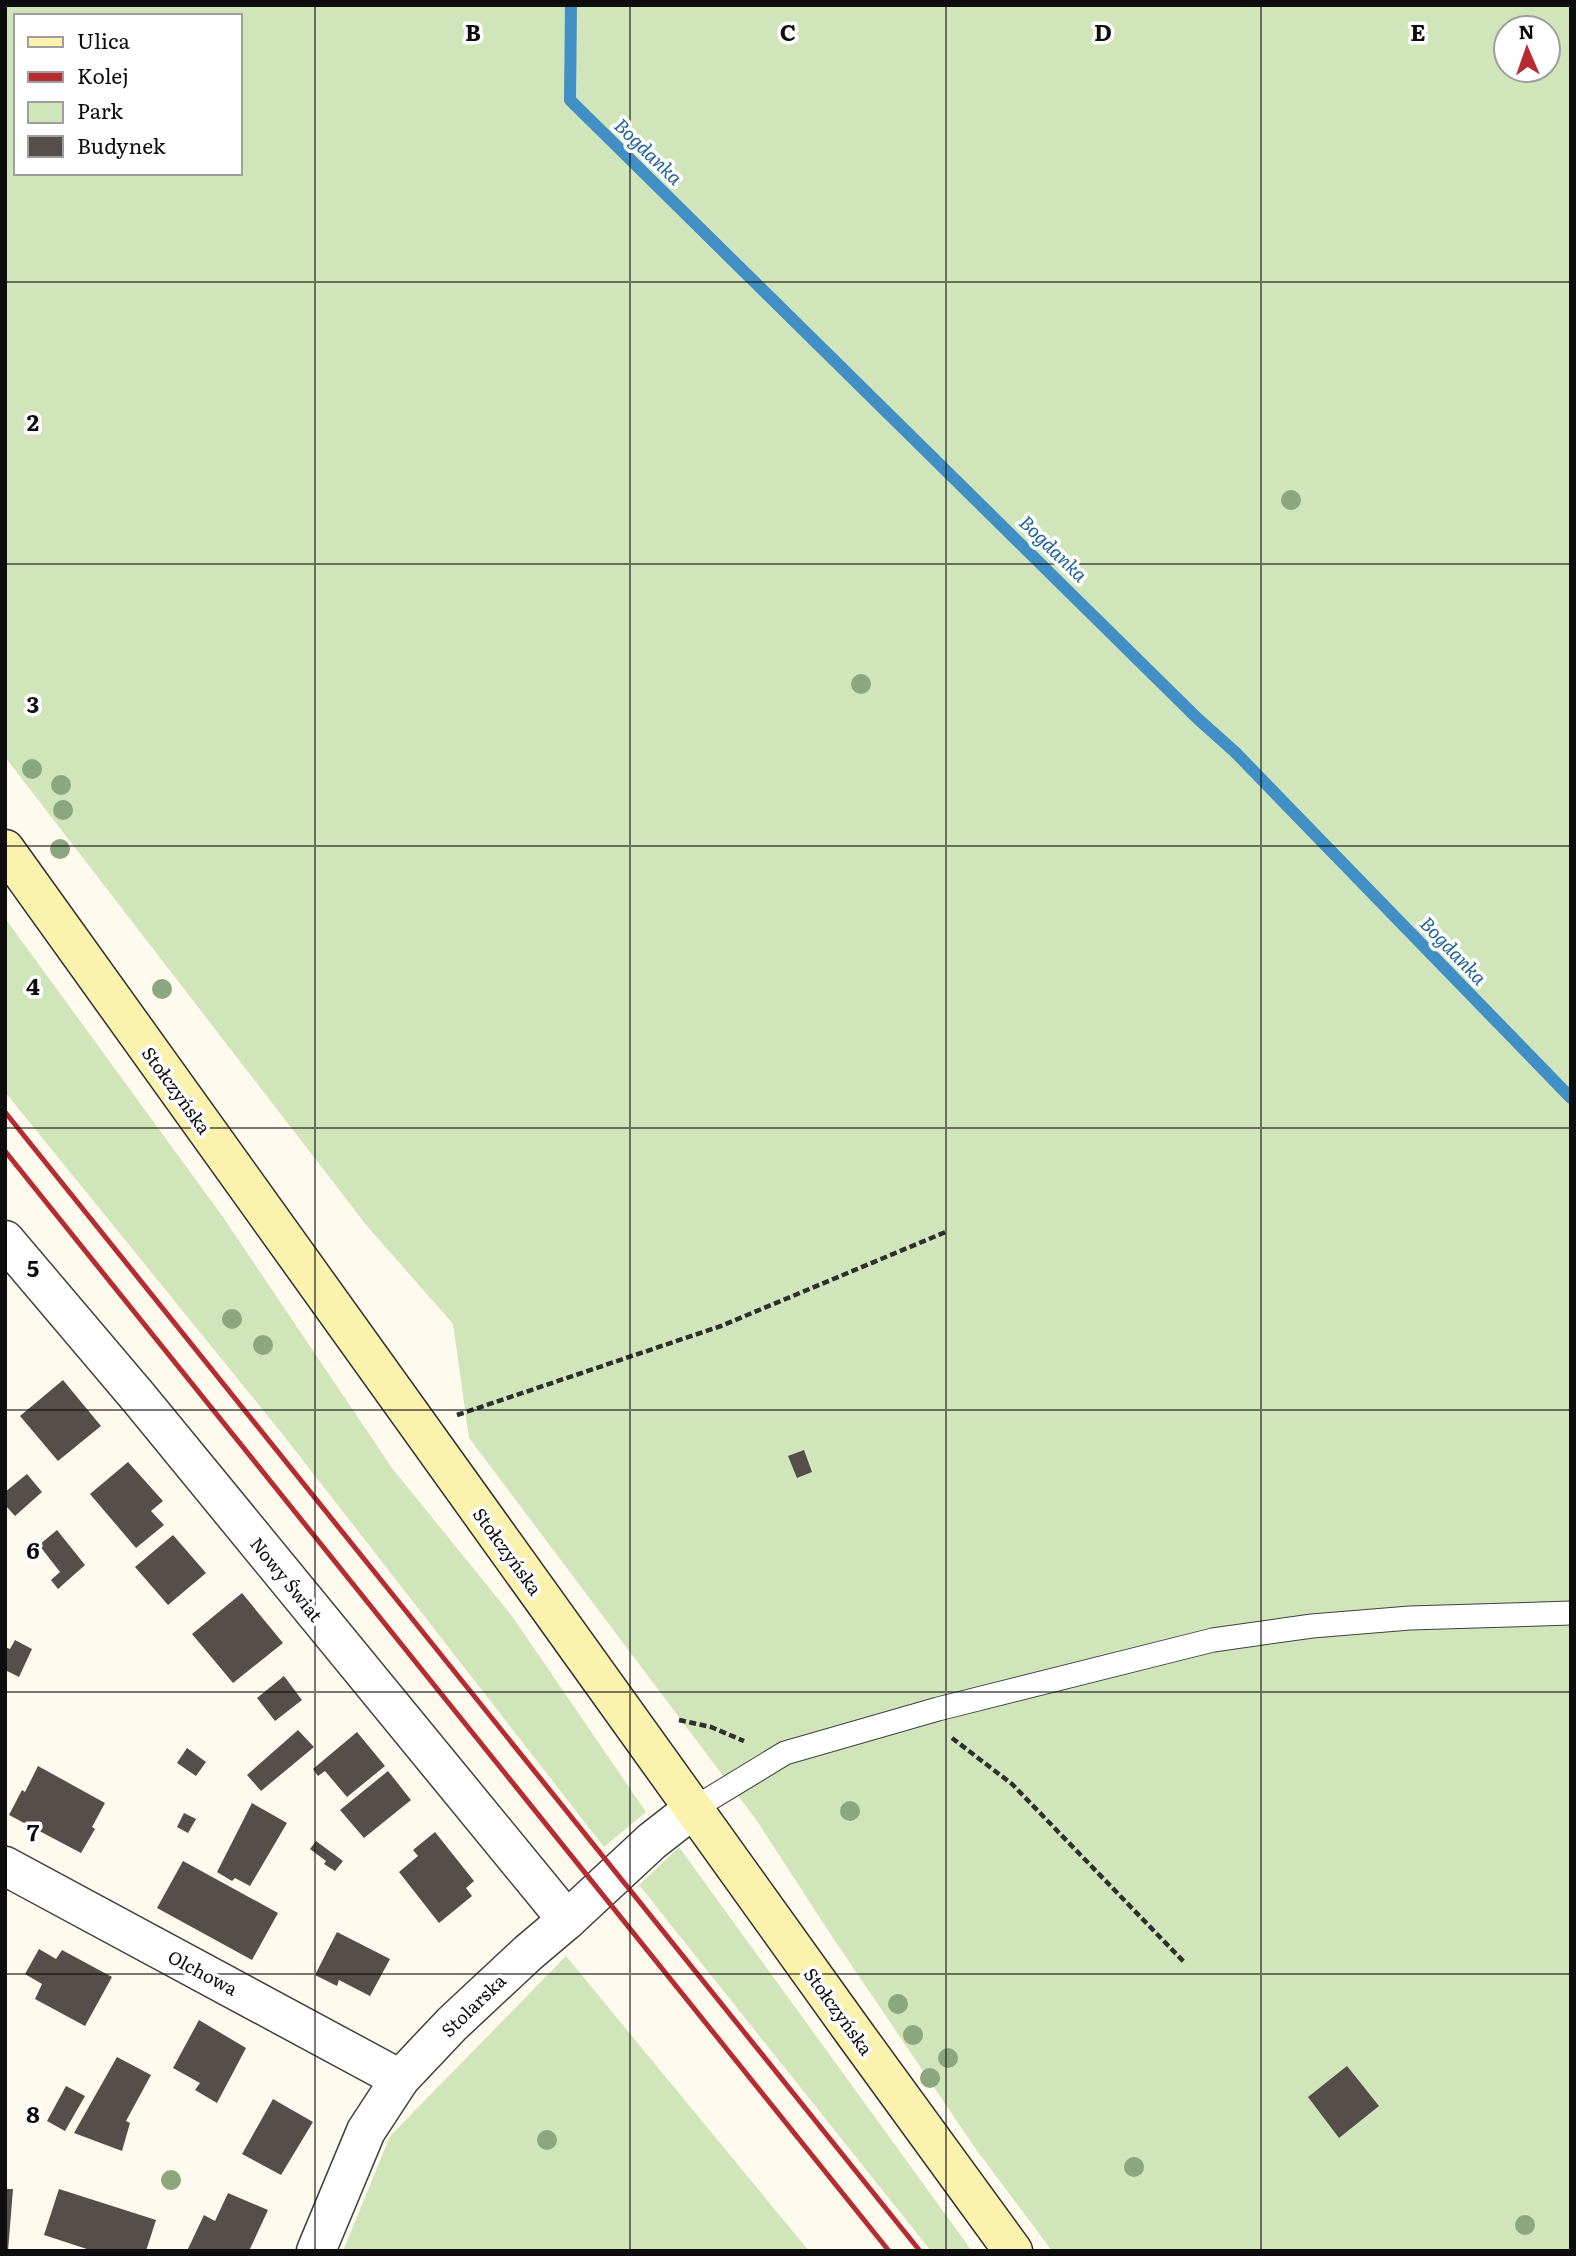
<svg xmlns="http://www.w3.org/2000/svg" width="1576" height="2256" font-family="Literata,serif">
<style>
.green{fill:#d0e6ba;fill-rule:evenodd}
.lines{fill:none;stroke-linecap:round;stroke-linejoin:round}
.stream{stroke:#418fc5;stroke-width:12}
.building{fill:#554e4a}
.lane-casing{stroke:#404040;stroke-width:25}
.street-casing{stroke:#404040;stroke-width:41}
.secondary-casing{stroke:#2f2f2f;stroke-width:41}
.path{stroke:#2f2f2f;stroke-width:4.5;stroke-dasharray:7 3.5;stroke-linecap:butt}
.lane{stroke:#fff;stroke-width:23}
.street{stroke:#fff;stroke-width:38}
.secondary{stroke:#faf2ad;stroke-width:38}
.rail{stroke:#b52d32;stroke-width:5}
.tree{fill:#8ca67d}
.grid{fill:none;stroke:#0d0d0d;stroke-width:2;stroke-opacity:0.55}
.labels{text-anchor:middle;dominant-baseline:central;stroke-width:7;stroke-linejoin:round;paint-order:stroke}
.street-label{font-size:18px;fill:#0d0d0d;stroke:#fff}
.water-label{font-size:19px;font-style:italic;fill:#1e6197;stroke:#fff}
.grid-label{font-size:23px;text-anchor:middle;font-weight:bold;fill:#0d0d0d;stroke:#fff;stroke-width:7;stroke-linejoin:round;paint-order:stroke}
</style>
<rect width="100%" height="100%" fill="#fefbee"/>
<g class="green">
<path d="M5 5H1571V2251H1052L975 2148 829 1932 757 1821 469 1438 453 1324 367 1226 5 757ZM16 16H240V173H16ZM1506 28H1548V70H1506Z"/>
<path d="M5 918 223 1217 392 1468 512 1616 646 1812 604 1847 280 1431 5 1092Z"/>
<path d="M679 1847 972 2251H931L639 1885Z"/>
<path d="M566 1956 809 2251H343L390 2136Z"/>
</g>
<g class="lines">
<path class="stream" d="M571 5 570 100 1198 719 1235 752 1571 1098"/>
</g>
<g class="building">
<path d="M63 1380 101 1426 58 1461 20 1416Z"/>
<path d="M804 1450 812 1472 797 1478 788 1456Z"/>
<path d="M128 1462 163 1501 151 1511 164 1525 136 1548 90 1494Z"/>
<path d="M27 1474 42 1492 15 1516 5 1505V1492Z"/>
<path d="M57 1530 85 1565 58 1589 51 1580 60 1572 39 1545Z"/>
<path d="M173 1535 206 1573 168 1605 135 1567Z"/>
<path d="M242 1593 283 1643 233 1683 192 1634Z"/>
<path d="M15 1640 32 1649 19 1677 5 1670V1647L10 1649Z"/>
<path d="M284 1676 302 1700 275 1721 257 1698Z"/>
<path d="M298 1730 314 1747 261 1791 247 1775Z"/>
<path d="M357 1732 385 1766 347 1797 325 1771 318 1776 313 1769Z"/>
<path d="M187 1748 206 1762 196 1776 177 1763Z"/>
<path d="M38 1766 105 1803 92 1827 95 1829 81 1853 9 1815 22 1790 25 1792Z"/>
<path d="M388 1771 411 1800 364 1838 340 1810Z"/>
<path d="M252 1803 287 1823 250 1886 235 1878 232 1881 217 1872Z"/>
<path d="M184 1813 196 1819 188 1833 177 1827Z"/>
<path d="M435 1832 474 1881 466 1888 472 1896 439 1923 399 1872 418 1856 413 1850Z"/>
<path d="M316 1841 343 1861 335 1871 324 1864 326 1861 310 1849Z"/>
<path d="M183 1861 278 1913 252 1960 157 1908Z"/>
<path d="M337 1932 390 1959 370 1996 339 1980 337 1986 315 1975Z"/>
<path d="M39 1949 56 1959 62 1950 112 1977 85 2026 35 1999 42 1984 25 1974Z"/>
<path d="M199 2020 246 2048 217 2103 195 2090 200 2083 173 2068Z"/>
<path d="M117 2057 151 2075 126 2121 130 2123 122 2151 74 2133Z"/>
<path d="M1347 2066 1379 2106 1339 2138 1308 2097Z"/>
<path d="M66 2086 85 2096 65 2131 47 2121Z"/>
<path d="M273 2099 313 2122 281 2175 242 2154Z"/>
<path d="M5 2189H13L8 2251H5Z"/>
<path d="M59 2189 156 2220 146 2251H93L44 2235Z"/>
<path d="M228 2193 268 2210 249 2251H187L204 2215 215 2221Z"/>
</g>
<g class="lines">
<defs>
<path id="lane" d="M693 1809 785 1753 938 1709 1213 1640 1312 1626 1410 1618 1571 1613"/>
<g id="street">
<path d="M5 1240 139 1398 567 1920"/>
<path d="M5 1866 400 2079"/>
<path d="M316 2251 366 2131 400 2079 452 2024 528 1953 567 1920 652 1841 693 1809"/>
</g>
<path id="secondary" d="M5 849 855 2034 1013 2251"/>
</defs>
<use href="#lane" class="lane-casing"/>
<use href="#street" class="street-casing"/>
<use href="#secondary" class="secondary-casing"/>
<g class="path">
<path d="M457 1415 721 1326 948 1231"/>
<path d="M679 1720 711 1727 744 1741"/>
<path d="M952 1738 1012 1784 1185 1963"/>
</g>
<use href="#lane" class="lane"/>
<use href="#street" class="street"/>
<use href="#secondary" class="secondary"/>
<g class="rail">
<path d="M5 1112 920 2251"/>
<path d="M5 1151 889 2251"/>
</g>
</g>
<g class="tree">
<circle cx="1291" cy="500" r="10"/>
<circle cx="861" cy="684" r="10"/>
<circle cx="32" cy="769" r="10"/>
<circle cx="61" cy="785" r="10"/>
<circle cx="63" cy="810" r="10"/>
<circle cx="60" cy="849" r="10"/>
<circle cx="162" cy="989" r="10"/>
<circle cx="232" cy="1319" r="10"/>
<circle cx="263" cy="1345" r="10"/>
<circle cx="850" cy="1811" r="10"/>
<circle cx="898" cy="2004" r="10"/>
<circle cx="913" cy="2035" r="10"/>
<circle cx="948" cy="2058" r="10"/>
<circle cx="930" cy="2078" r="10"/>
<circle cx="547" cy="2140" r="10"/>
<circle cx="1134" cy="2167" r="10"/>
<circle cx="171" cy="2180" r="10"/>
<circle cx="1525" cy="2225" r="10"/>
</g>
<path class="grid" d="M315 5V2251M630 5V2251M946 5V2251M1261 5V2251M5 282H1571M5 564H1571M5 846H1571M5 1128H1571M5 1410H1571M5 1692H1571M5 1974H1571"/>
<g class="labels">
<g class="street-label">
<text transform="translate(177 1090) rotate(54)">Stołczyńska</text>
<text transform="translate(508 1551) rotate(54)">Stołczyńska</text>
<text transform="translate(287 1579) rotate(51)">Nowy Świat</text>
<text transform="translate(203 1972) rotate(28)">Olchowa</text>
<text transform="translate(473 2005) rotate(-44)">Stolarska</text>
<text transform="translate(839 2011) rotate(54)">Stołczyńska</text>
</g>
<g class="water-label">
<text transform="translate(649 151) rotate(44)">Bogdanka</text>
<text transform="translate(1054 548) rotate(44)">Bogdanka</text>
<text transform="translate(1454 950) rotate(46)">Bogdanka</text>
</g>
</g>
<g class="grid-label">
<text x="473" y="41">B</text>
<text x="788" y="41">C</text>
<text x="1103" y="41">D</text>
<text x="1418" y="41">E</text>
<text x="33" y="431">2</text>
<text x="33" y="713">3</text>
<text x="33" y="995">4</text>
<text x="33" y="1277">5</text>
<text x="33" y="1559">6</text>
<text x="33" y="1841">7</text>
<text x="33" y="2123">8</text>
</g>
<rect width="1576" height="2256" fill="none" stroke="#0d0d0d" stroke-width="14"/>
<rect x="14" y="14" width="228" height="161" fill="#ffffff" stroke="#9e9e9e" stroke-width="2"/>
<rect x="28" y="37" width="35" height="10" fill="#faf2ad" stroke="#9e9e9e" stroke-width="2"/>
<text x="77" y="49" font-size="21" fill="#0d0d0d">Ulica</text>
<rect x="28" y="72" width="35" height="10" fill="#b52d32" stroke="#9e9e9e" stroke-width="2"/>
<text x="77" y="84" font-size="21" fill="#0d0d0d">Kolej</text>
<rect x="28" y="102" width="35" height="21" fill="#d0e6ba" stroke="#9e9e9e" stroke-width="2"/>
<text x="77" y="119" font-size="21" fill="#0d0d0d">Park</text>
<rect x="28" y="136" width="35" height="21" fill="#554e4a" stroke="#9e9e9e" stroke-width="2"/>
<text x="77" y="154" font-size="21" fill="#0d0d0d">Budynek</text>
<g transform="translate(1527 49) rotate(358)"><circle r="33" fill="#ffffff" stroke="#9e9e9e" stroke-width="2"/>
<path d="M0-5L12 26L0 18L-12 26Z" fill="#b52d32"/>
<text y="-10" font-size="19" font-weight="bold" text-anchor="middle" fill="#0d0d0d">N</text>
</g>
</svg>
